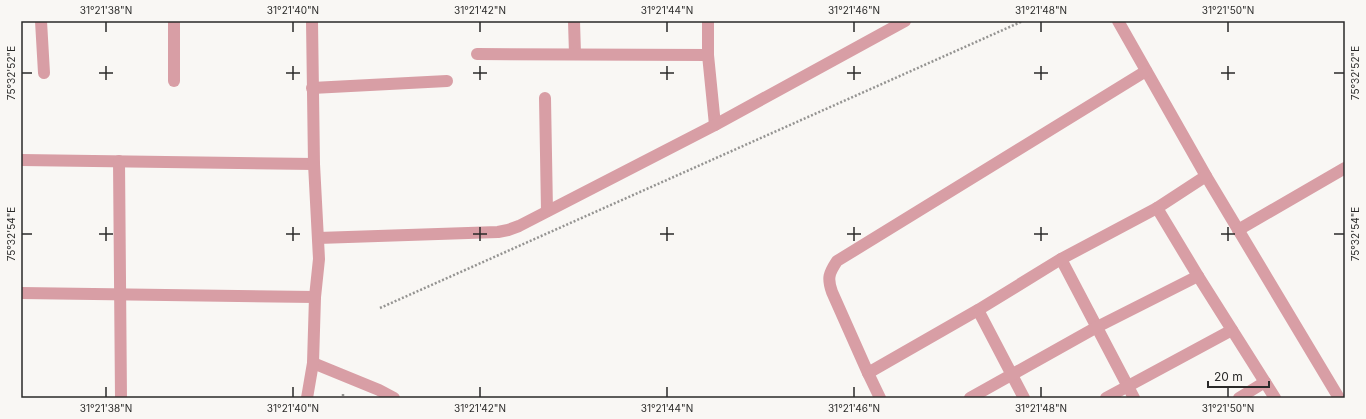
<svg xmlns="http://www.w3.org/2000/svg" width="1366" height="419" font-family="Inter,sans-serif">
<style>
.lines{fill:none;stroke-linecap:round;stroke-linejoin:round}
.path{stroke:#959492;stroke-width:2.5;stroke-dasharray:2 2;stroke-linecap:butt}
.minor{stroke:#d89ea5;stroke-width:12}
.ticks{fill:none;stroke:#2a2a29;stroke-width:1.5}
.neatline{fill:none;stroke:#2a2a29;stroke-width:1.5}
.ticks-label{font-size:10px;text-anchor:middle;fill:#2a2a29}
</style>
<rect width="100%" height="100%" fill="#f9f7f4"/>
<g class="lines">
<g class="path">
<path d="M380 308 1023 21"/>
<path d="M343 394V398"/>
</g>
<g class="minor">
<path d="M41 21 44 73"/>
<path d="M174 21V81"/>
<path d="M574 21 575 54"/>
<path d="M708 21V55L715 125"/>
<path d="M1118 21 1206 176 1339 398"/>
<path d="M477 54 708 55"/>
<path d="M312 88 447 81"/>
<path d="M545 98 547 211"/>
<path d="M21 160 314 164"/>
<path d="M119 161 121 398"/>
<path d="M1157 208 1198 276 1275 398"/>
<path d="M1238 230 1345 168"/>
<path d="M318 238 498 232 508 230 519 226 715 125 905 21"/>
<path d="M1061 259 1134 398"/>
<path d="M21 293 315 297"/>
<path d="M978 310 1024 398"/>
<path d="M313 363 379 390 394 398"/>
<path d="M868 373 832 292C827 278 829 273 837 261L1146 71"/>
<path d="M307 398 313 363 315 297 319 259 314 164 312 21"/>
<path d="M880 398 868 373 978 310 1061 259 1157 208 1206 176"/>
<path d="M970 398 1097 327 1198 276"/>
<path d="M1106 398 1232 330"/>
<path d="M1239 398 1265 382"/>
</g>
</g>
<path class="ticks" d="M106 22V32M293 22V32M480 22V32M667 22V32M854 22V32M1041 22V32M1228 22V32M106 66V80M293 66V80M480 66V80M667 66V80M854 66V80M1041 66V80M1228 66V80M22 73H32M99 73H113M286 73H300M473 73H487M660 73H674M847 73H861M1034 73H1048M1221 73H1235M1334 73H1344M106 227V241M293 227V241M480 227V241M667 227V241M854 227V241M1041 227V241M1228 227V241M22 234H32M99 234H113M286 234H300M473 234H487M660 234H674M847 234H861M1034 234H1048M1221 234H1235M1334 234H1344M106 387V397M293 387V397M480 387V397M667 387V397M854 387V397M1041 387V397M1228 387V397"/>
<rect width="1366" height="419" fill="none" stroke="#f9f7f4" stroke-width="44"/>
<path d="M1208 381v6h61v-6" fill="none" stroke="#2a2a29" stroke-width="2"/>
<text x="1214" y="381" font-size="12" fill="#2a2a29" stroke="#f9f7f4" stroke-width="3" paint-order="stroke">20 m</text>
<rect x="22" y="22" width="1322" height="375" class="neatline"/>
<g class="ticks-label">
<text x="106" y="14">31°21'38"N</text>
<text x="293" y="14">31°21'40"N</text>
<text x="480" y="14">31°21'42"N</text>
<text x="667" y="14">31°21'44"N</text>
<text x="854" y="14">31°21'46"N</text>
<text x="1041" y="14">31°21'48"N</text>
<text x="1228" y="14">31°21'50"N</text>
<text transform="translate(1355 73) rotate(-90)" y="4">75°32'52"E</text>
<text transform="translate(11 73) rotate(-90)" y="4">75°32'52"E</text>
<text transform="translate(1355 234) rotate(-90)" y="4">75°32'54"E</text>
<text transform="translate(11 234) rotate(-90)" y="4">75°32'54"E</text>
<text x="106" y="412">31°21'38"N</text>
<text x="293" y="412">31°21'40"N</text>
<text x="480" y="412">31°21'42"N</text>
<text x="667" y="412">31°21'44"N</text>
<text x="854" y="412">31°21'46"N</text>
<text x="1041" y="412">31°21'48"N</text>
<text x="1228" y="412">31°21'50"N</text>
</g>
</svg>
